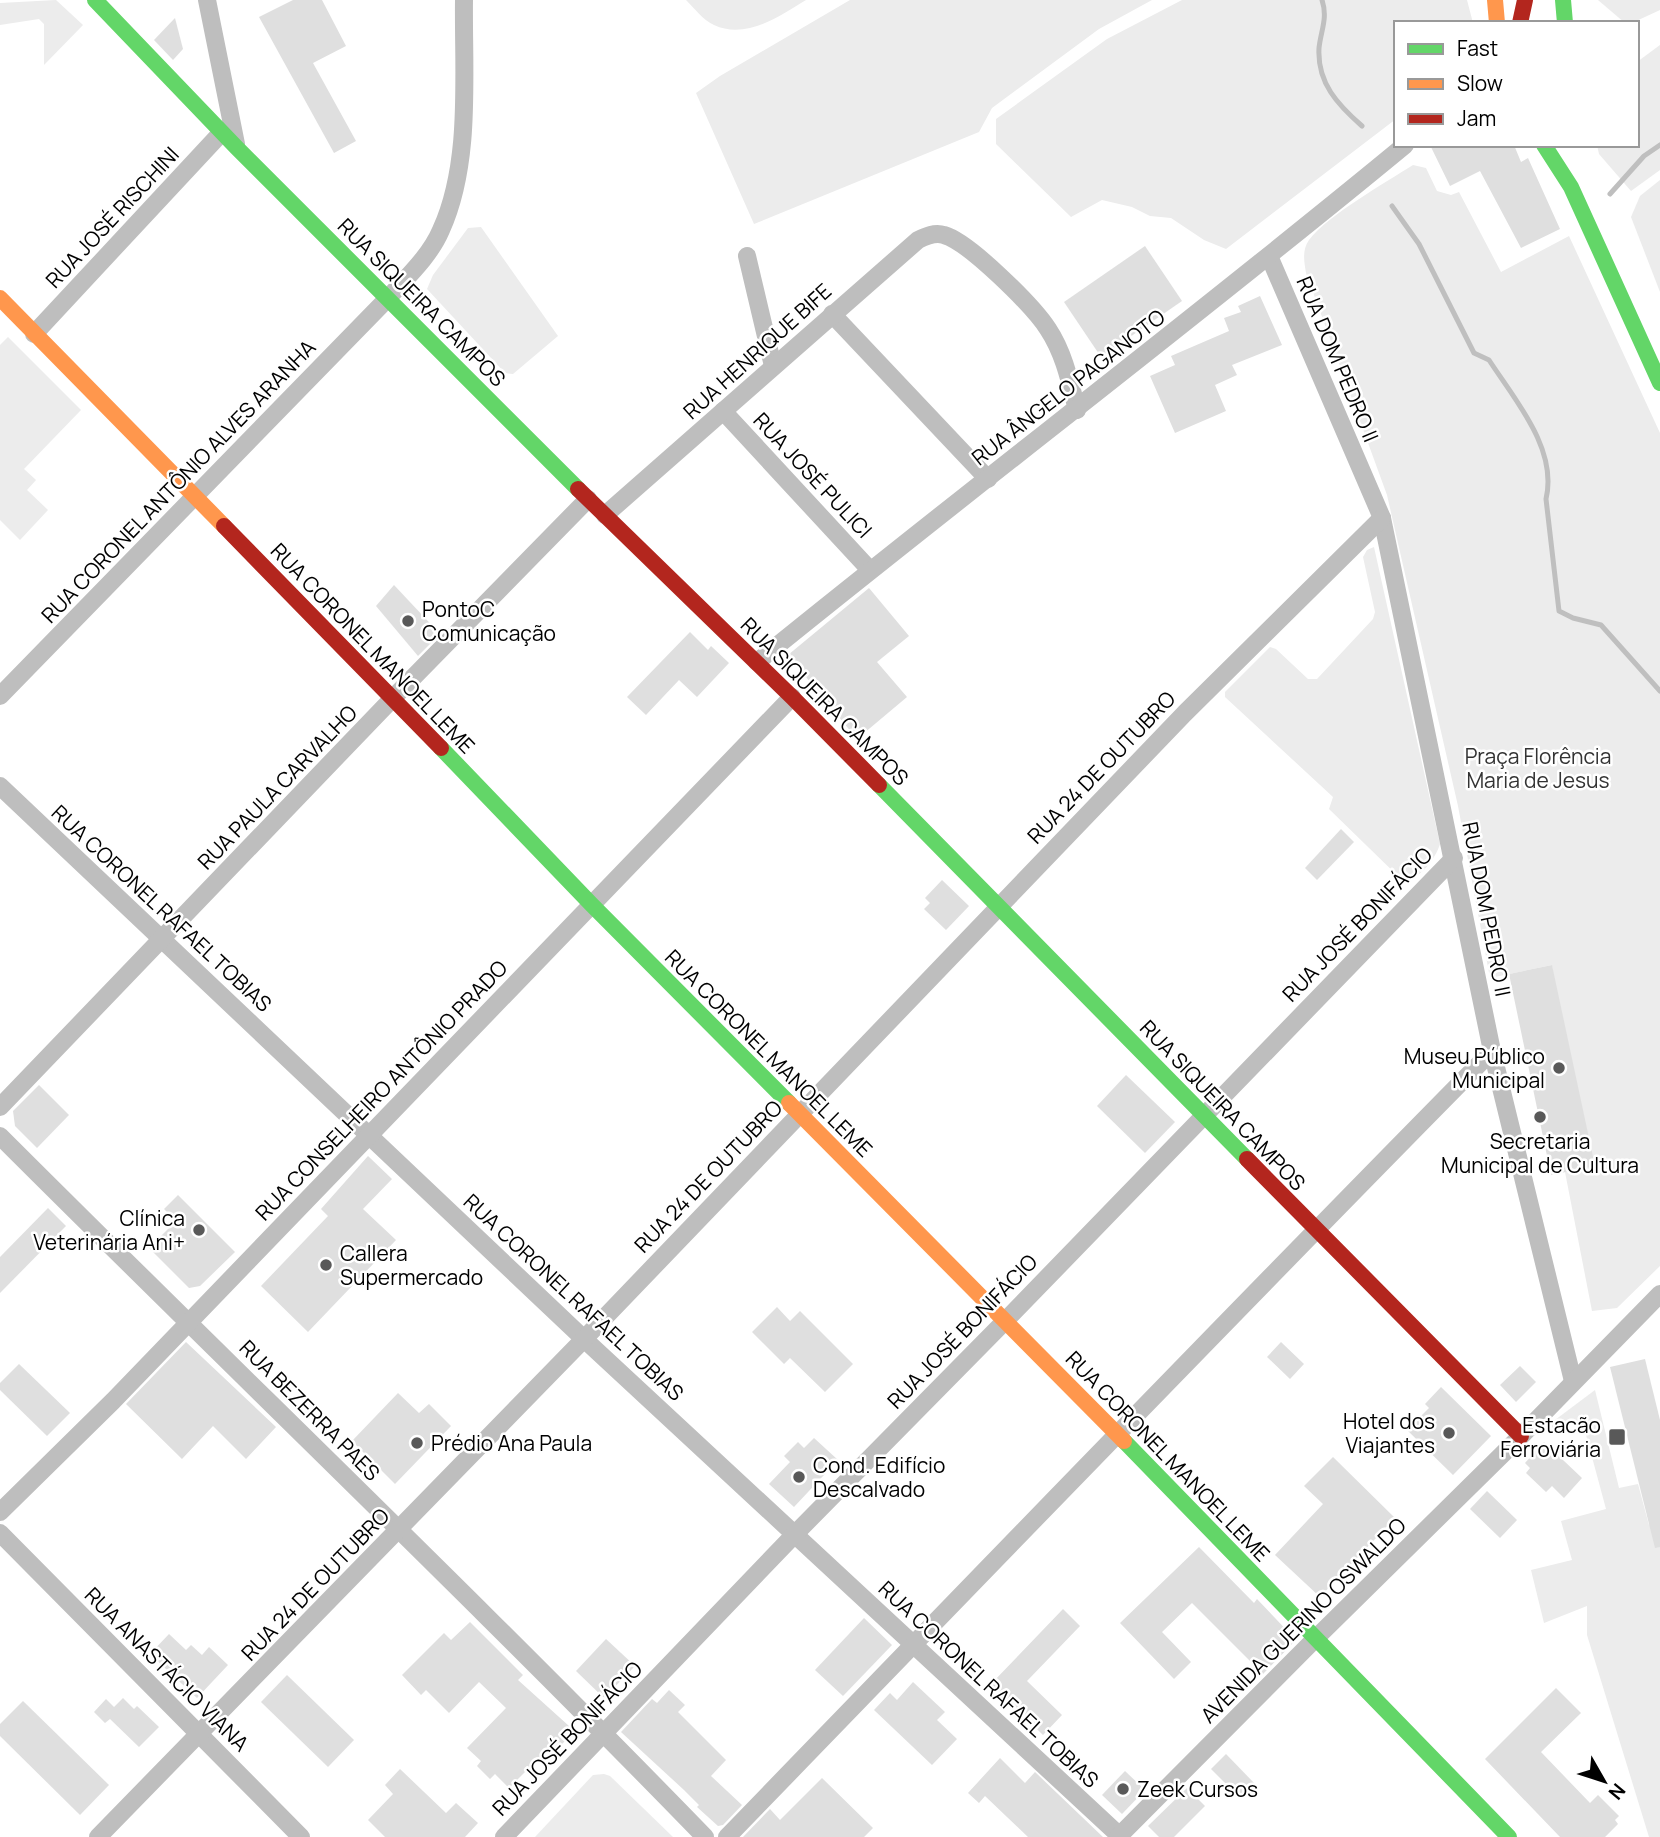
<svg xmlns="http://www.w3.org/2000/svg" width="1660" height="1837" font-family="Manrope,sans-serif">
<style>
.green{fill:#ececec}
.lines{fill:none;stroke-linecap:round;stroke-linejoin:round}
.stream{stroke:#bfbfbf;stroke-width:5}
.building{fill:#dfdfdf}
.street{stroke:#bebebe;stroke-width:18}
.fast{stroke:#63d668;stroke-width:16}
.slow{stroke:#ff974d;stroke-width:16}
.jam{stroke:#b3261e;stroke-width:16}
.poi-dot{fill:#595959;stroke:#fff;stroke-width:2.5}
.labels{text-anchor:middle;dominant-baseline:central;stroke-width:5;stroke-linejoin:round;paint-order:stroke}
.street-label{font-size:21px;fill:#000;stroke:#fff}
.poi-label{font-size:21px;fill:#000;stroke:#fff;text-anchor:start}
.park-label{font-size:21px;fill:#333;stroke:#fff}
</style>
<rect width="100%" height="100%" fill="#fff"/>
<g class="green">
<path d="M56 0 83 25 44 65V24L39 19 0 25V3Z"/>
<path d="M686 0H806C780 16 746 40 714 25 704 21 694 8 686 0Z"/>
<path d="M850 0H1152L1099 29 992 108 979 132 754 224 696 93 720 76Z"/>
<path d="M1182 0H1467L1473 23H1396V119L1226 249 1204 240 1171 218 1150 216 1132 207 1102 200 1071 217 996 144V119L1107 39Z"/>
<path d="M1598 0H1660V10L1632 23H1625Z"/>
<path d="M1660 45V170L1631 191 1599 154 1597 145H1637V62Z"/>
<path d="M1413 165 1426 168 1437 191 1451 195 1459 192 1501 272 1569 236 1660 433V1266L1617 1308 1592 1311 1565 1172 1552 965 1490 978 1458 806 1387 495 1306 273C1304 261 1302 250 1309 240 1328 215 1385 183 1413 165Z"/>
<path d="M1660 180V292L1631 217 1640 196Z"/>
<path d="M481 227 558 336 513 374 505 373 427 289 433 275 468 228Z"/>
<path d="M8 337 81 410 24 469 36 480 27 490 48 510 20 540 0 520V345Z"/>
<path d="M1374 547 1440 844C1435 860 1421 876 1405 883L1329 809 1333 797 1225 697V692L1270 647 1276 649 1308 679H1317L1373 619 1375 612 1363 557 1367 550Z"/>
<path d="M1595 1390 1619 1488 1638 1484 1649 1525 1660 1522V1837H1649L1587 1635V1606L1544 1623 1531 1570 1572 1560 1561 1521 1606 1509 1582 1420 1539 1432Z"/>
<path d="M604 1774 610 1776 673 1837H535L593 1775Z"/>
</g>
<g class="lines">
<g class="stream">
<path d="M1322 0C1328 18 1321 30 1319 48 1317 83 1338 105 1362 126"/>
<path d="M1610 194 1644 156 1660 145"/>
<path d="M1392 206 1419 244 1474 353 1489 360C1515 400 1558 449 1546 499L1559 611 1573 618 1601 625 1660 691"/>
</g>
</g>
<g class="building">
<path d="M293 0H322L346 46 313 63 356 141 334 153 259 17Z"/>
<path d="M175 18 183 49 173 60 154 40Z"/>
<path d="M1430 145H1514L1521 162 1528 158 1560 229 1521 248 1480 171 1450 186Z"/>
<path d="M1145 246 1182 301 1101 357 1064 302Z"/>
<path d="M1260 296 1282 345 1232 365 1237 375 1215 385 1226 411 1175 433 1150 376 1175 365 1171 356 1229 331 1224 318 1241 312 1238 306Z"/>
<path d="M394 585 440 634 418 656 376 606Z"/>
<path d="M869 588 909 636 877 662 907 697 857 739 788 655Z"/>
<path d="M690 632 708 650 711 646 729 663 697 697 679 680 646 715 627 697Z"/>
<path d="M1341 829 1354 842 1317 880 1305 868Z"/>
<path d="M942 880 969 906 946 930 924 909 930 903 925 898Z"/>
<path d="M1552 965 1595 1166 1551 1175 1509 974Z"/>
<path d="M1126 1075 1175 1122 1145 1153 1097 1106Z"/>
<path d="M39 1085 69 1115 37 1148 15 1126 13 1111Z"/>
<path d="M368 1156 392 1179 363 1209 396 1240 308 1332 261 1286 328 1216 321 1209Z"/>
<path d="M178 1195 235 1252 200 1286 189 1288 149 1248 176 1221 164 1209Z"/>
<path d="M48 1208 66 1226 0 1293V1257Z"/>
<path d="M777 1307 790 1321 800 1311 853 1364 825 1392 790 1358 784 1364 752 1332Z"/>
<path d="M186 1342 276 1427 246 1459 213 1426 182 1459 126 1404Z"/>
<path d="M1281 1342 1304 1364 1290 1379 1267 1357Z"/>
<path d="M1645 1359 1660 1420V1547L1655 1548 1610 1367Z"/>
<path d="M19 1364 70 1413 47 1436 0 1390V1383Z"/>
<path d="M1520 1366 1536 1382 1516 1402 1500 1385Z"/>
<path d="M1441 1387 1491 1436 1453 1475 1407 1430 1429 1408 1425 1404Z"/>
<path d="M398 1393 419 1413 429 1404 451 1426 395 1484 352 1441Z"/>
<path d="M814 1438 838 1460 794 1507 769 1484 790 1462 784 1456 798 1442 804 1448Z"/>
<path d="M1544 1442 1582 1478 1564 1498 1552 1486 1546 1492 1526 1473 1530 1468 1525 1463Z"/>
<path d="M1333 1457 1395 1518 1320 1597 1275 1555 1323 1504 1304 1486Z"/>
<path d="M1487 1491 1517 1520 1500 1538 1470 1509Z"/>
<path d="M1199 1547 1254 1603 1257 1599 1296 1640 1263 1674 1192 1603 1162 1632 1191 1662 1174 1679 1120 1623Z"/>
<path d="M1063 1609 1080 1626 1027 1681 1062 1715 1043 1735 991 1684Z"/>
<path d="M864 1618 892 1645 843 1696 815 1670Z"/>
<path d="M470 1622 523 1675 518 1680 569 1726 570 1736 543 1763 539 1758 509 1788 495 1774 490 1779 477 1766 481 1761 467 1748 506 1708 479 1682 449 1713 426 1690 421 1695 402 1675 444 1633 451 1640Z"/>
<path d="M169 1634 186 1650 191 1645 202 1655 209 1647 228 1665 197 1698 150 1654Z"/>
<path d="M606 1639 635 1666 604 1698 576 1671Z"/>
<path d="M287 1675 354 1740 328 1767 261 1702Z"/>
<path d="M913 1682 945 1712 937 1720 957 1739 932 1765 874 1710 890 1693 897 1700Z"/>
<path d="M1556 1688 1581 1713 1541 1752 1590 1803 1598 1795 1619 1816 1615 1820 1618 1824 1605 1837H1560L1485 1759Z"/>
<path d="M669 1690 685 1705 678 1712 726 1760 711 1776 742 1805 723 1825 718 1826 697 1807 699 1805 684 1790 621 1732 652 1699 657 1703Z"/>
<path d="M123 1698 134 1709 137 1706 159 1727 139 1747 110 1719 105 1723 94 1712 106 1699 114 1707Z"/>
<path d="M23 1701 109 1785 80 1815 0 1736V1724Z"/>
<path d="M1226 1754 1255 1784 1241 1799 1211 1769Z"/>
<path d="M1000 1758 1025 1783 1035 1772 1103 1837H1028L985 1796 979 1803 968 1793Z"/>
<path d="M400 1769 446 1813 456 1803 478 1823 465 1837H385L368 1820 393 1794 385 1785Z"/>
<path d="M1125 1771 1145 1790 1122 1814 1102 1795Z"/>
<path d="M822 1778 873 1828 864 1837H743L770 1809 780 1820Z"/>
<path d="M1187 1788 1205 1806 1174 1837H1159L1148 1826Z"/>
</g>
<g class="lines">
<g class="street">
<path d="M207 0 236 144"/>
<path d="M747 256 773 366"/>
<path d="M1269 256 1382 518 1492 1051 1573 1381"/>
<path d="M832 314 988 479"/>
<path d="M34 334 223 131"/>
<path d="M723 411 870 570"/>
<path d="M605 515 918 240C926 236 935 232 944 235 969 242 1033 306 1048 329 1064 353 1070 382 1077 410"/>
<path d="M757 662C971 488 1192 321 1405 145"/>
<path d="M0 696 388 298C407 277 430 256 441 230 472 162 463 73 464 0"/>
<path d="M0 786 584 1339 1121 1837"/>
<path d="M0 1107 393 698 588 499"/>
<path d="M0 1136C234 1370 474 1599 705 1837"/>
<path d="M0 1512 113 1401 792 697"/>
<path d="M0 1533 301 1837"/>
<path d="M98 1837 584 1339 1185 713 1382 518"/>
<path d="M504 1837 794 1535 1005 1321 1454 858"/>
<path d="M727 1837C982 1574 1235 1311 1492 1051"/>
<path d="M1118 1837 1316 1638 1521 1436 1660 1294"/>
</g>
<g class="fast">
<path d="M95 0 237 148 578 489"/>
<path d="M1563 0 1565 23"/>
<path d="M1544 145 1571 187 1660 383"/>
<path d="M441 748 592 905 789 1103"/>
<path d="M879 785 1247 1159"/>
<path d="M1124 1441 1509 1837"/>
</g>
<g class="slow">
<path d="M1495 0 1497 23"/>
<path d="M0 298 224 526"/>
<path d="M789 1103 1124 1441"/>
</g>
<g class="jam">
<path d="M1520 23 1525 0"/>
<path d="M578 489 792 697 879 785"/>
<path d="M224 526 441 748"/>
<path d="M1247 1159 1521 1436"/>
</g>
</g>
<g class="poi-dot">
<circle cx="408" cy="621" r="7"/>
<circle cx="1559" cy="1068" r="7"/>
<circle cx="1540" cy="1117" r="7"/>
<circle cx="199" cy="1230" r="7"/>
<circle cx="326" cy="1265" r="7"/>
<circle cx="1449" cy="1433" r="7"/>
<rect x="1608" y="1428" width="18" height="18" rx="3.5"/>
<circle cx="417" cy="1443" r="7"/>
<circle cx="799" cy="1477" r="7"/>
<circle cx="1123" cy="1789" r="7"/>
</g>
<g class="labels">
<g class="street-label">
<text transform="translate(112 217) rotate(-47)">RUA JOSÉ RISCHINI</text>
<text transform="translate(422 302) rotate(45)">RUA SIQUEIRA CAMPOS</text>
<text transform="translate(757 351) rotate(-42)">RUA HENRIQUE BIFE</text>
<text transform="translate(1338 359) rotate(67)">RUA DOM PEDRO II</text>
<text transform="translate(1068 387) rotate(-38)">RUA ÂNGELO PAGANOTO</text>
<text transform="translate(813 475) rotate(47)">RUA JOSÉ PULICI</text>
<text transform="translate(178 481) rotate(-46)">RUA CORONEL ANTÔNIO ALVES ARANHA</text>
<text transform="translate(373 648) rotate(46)">RUA CORONEL MANOEL LEME</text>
<text transform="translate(825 701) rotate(45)">RUA SIQUEIRA CAMPOS</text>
<text transform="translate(1101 767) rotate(-46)">RUA 24 DE OUTUBRO</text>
<text transform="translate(277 787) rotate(-46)">RUA PAULA CARVALHO</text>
<text transform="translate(162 908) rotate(43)">RUA CORONEL RAFAEL TOBIAS</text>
<text transform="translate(1487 909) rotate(79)">RUA DOM PEDRO II</text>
<text transform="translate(1357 924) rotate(-46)">RUA JOSÉ BONIFÁCIO</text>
<text transform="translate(769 1053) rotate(45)">RUA CORONEL MANOEL LEME</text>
<text transform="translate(381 1090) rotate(-46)">RUA CONSELHEIRO ANTÔNIO PRADO</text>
<text transform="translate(1223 1105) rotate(46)">RUA SIQUEIRA CAMPOS</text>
<text transform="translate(708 1176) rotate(-46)">RUA 24 DE OUTUBRO</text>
<text transform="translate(574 1297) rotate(43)">RUA CORONEL RAFAEL TOBIAS</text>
<text transform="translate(962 1331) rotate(-46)">RUA JOSÉ BONIFÁCIO</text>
<text transform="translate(310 1410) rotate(45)">RUA BEZERRA PAES</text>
<text transform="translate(1168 1456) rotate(46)">RUA CORONEL MANOEL LEME</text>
<text transform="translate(315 1584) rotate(-46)">RUA 24 DE OUTUBRO</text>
<text transform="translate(1303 1620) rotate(-45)">AVENIDA GUERINO OSWALDO</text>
<text transform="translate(167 1669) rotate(45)">RUA ANASTÁCIO VIANA</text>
<text transform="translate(989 1684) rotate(43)">RUA CORONEL RAFAEL TOBIAS</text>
<text transform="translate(567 1738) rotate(-46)">RUA JOSÉ BONIFÁCIO</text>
</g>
<g class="poi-label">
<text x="422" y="609">PontoC<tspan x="422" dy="24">Comunicação</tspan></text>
<text x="1545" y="1056" text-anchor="end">Museu Público<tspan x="1545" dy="24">Municipal</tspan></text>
<text x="1540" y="1141" text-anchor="middle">Secretaria<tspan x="1540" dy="24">Municipal de Cultura</tspan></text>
<text x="185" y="1218" text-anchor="end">Clínica<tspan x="185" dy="24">Veterinária Ani+</tspan></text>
<text x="340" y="1253">Callera<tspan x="340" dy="24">Supermercado</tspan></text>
<text x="1435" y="1421" text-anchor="end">Hotel dos<tspan x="1435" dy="24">Viajantes</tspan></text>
<text x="1601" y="1425" text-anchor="end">Estacão<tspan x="1601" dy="24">Ferroviária</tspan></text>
<text x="431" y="1443">Prédio Ana Paula</text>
<text x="813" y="1465">Cond. Edifício<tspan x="813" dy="24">Descalvado</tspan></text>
<text x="1137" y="1789">Zeek Cursos</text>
</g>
<g class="park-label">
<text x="1538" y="756">Praça Florência<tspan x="1538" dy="24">Maria de Jesus</tspan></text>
</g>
</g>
<rect x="1394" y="21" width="245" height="126" fill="#ffffff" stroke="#999999" stroke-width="2"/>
<rect x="1408" y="44" width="35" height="10" fill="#63d668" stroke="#999999" stroke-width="2"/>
<text x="1457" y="56" font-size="21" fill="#000000">Fast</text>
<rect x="1408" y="79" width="35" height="10" fill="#ff974d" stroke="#999999" stroke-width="2"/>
<text x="1457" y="91" font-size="21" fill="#000000">Slow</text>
<rect x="1408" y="114" width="35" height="10" fill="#b3261e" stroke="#999999" stroke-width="2"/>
<text x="1457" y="126" font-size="21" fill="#000000">Jam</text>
<g transform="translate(1604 1781) rotate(129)" stroke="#ffffff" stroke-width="5" paint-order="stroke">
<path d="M0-5L12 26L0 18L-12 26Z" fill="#000000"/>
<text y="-10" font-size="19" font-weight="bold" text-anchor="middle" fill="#000000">N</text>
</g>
</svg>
